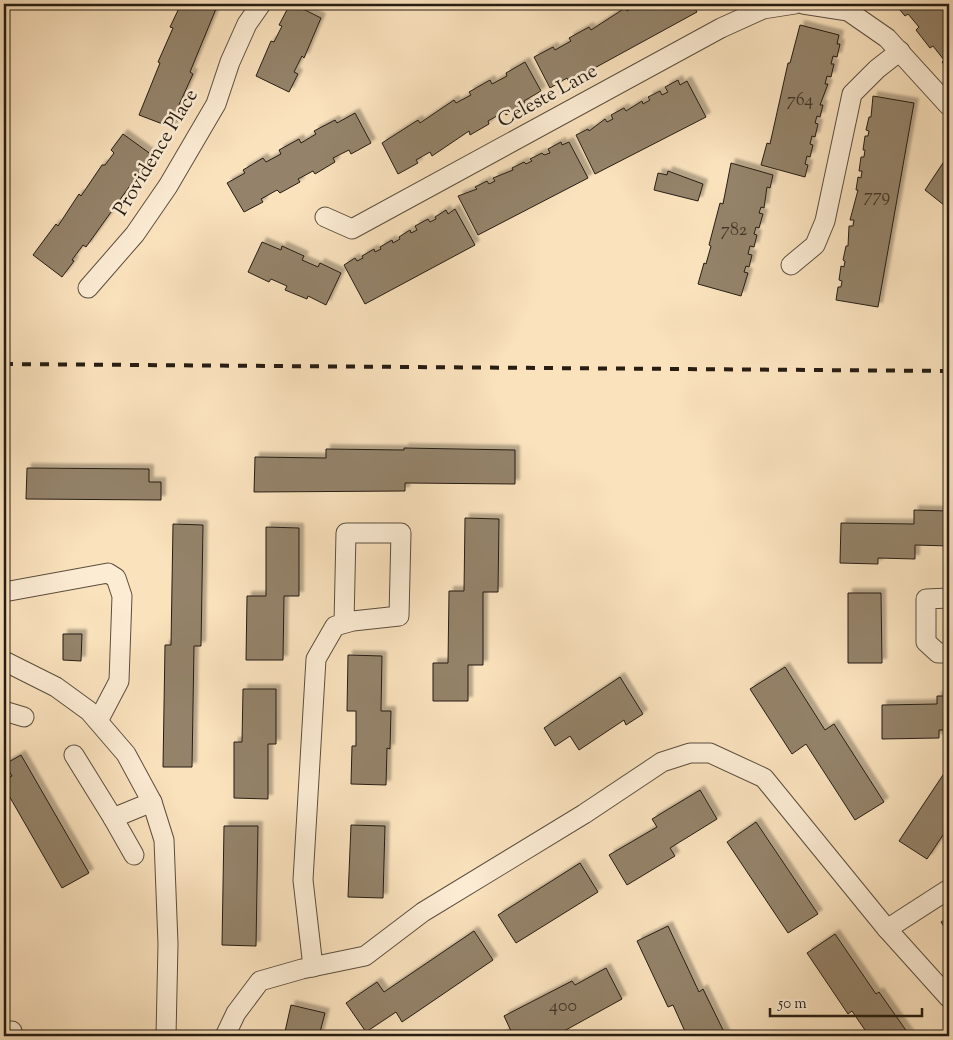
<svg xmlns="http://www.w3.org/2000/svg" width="953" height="1040" font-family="'Sorts Mill Goudy',serif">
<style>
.building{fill:#94836b;stroke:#261d13;filter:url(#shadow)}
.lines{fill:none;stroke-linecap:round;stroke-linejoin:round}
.street-casing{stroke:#5b4e3e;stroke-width:21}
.street{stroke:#fcecd4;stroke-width:19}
.rail{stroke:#261d13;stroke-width:4;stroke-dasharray:9 9;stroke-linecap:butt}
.labels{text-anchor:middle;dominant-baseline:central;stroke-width:5;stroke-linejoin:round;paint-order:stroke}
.number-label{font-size:18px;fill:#423629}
.street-label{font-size:20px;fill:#261d13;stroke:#fcecd4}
</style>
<defs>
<filter id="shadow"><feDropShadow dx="4.5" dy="-4.5" stdDeviation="1" flood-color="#0004"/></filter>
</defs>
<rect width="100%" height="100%" fill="#fae2bd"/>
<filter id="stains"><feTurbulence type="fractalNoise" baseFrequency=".004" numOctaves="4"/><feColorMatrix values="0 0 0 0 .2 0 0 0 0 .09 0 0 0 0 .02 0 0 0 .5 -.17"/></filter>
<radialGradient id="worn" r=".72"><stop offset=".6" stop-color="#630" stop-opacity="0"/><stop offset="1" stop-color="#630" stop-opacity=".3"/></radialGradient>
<g class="building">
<path d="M181 4H218L190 72 193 74 178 107 180 108 173 128 139 115 160 63 158 62 173 28 170 27Z"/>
<path d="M640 4H692L697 12 569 82 567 78 550 88 534 57 553 47 555 50 571 41 569 38 589 27 591 30 625 8 627 11Z"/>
<path d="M895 4H944L949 9 945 12 949 18V71L942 62 944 60 933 46 930 48 916 30 919 27 908 14 905 16Z"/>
<path d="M289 6 297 10 299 7 321 18 304 58 302 56 294 72 298 74 289 92 256 76 271 41 274 42 282 26 279 25Z"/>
<path d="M800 25 839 35 837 44H840L837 57 833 56 831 64H834L831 77 827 76 825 84H828L820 105H823L820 117 817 116 815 123 818 124 815 137 812 136 810 144 813 145 810 157 807 156 805 164 808 165 805 177 761 165 767 143 770 144 788 63H790Z"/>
<path d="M525 62 541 91 524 101 526 104 506 115 504 112 488 121 489 124 470 135 469 131 432 156 430 152 416 160 418 163 398 174 382 143 418 120 420 123 454 100 456 103 471 95 469 92 490 80 492 84 507 76 506 73Z"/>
<path d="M678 80 680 85 687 81 706 117 595 174 576 135 588 129 589 131 605 119 607 122 613 119 611 115 624 108 626 111 642 101 643 104 650 100 648 97 660 91 662 95 668 92 665 87Z"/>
<path d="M873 96 914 103 878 307 836 300 838 287H841L842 281 839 280 841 266 844 267 845 261 843 260 846 246H848L849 226H853L854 220H850L858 190H856L858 177 861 178 862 171H859L861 157H864L865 150H863L865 136H868L869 131 866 130 869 117H871Z"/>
<path d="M355 113 371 143 351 154 349 150 333 158 335 162 315 174 313 171 298 179 300 182 280 193 277 190 261 199 263 202 244 212 227 183 245 173 243 170 263 158 266 162 281 154 279 150 299 139 301 143 316 134 314 131 335 120 337 123Z"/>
<path d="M123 134 152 155 86 247 83 245 72 260 74 261 62 277 33 255 56 224 58 226 79 194 81 196 102 165H105L114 153 111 150Z"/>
<path d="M561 142 562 145 569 142 588 178 478 235 458 196 477 189 475 187 487 181 489 184 495 181 493 178 513 170 512 168 524 162 526 164 532 161 530 159 542 153 544 155 550 153 548 149Z"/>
<path d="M947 157 949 158V209L925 190Z"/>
<path d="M731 163 773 175 770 188 767 187 764 208 761 207 759 213 763 214 759 228 756 227 754 234 757 235 754 247 750 246 748 254 752 255 749 267 746 266 744 272 748 273 741 296 698 284 704 263 706 264 711 246 709 245 720 203 723 204Z"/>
<path d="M668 171 703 184 698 201 654 190 658 173 667 175Z"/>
<path d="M455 209 475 245 365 304 344 265 355 258 357 261 363 258 362 256 374 249 375 252 381 249 380 247 392 240 393 243 400 239 399 237 410 230 411 233 417 230 415 226 428 219 430 222 436 219 435 217 446 210 448 214Z"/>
<path d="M262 242 281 250 282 246 304 256 302 260 318 267 320 263 341 273 326 305 308 296 307 299 285 290 287 286 271 279 269 282 248 272Z"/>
<path d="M404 448 515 450V484L405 483V491L254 492 255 457 326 458V449L404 450Z"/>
<path d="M27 468 149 469V482H161V500L26 499Z"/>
<path d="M914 510 949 511V546L915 545V559L878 558V564L840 563 841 523 914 524Z"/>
<path d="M465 518 499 519 498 592H483V665H468V701H433V663H448L449 591H464Z"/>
<path d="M173 524 203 525 201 646H194L192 767H163L165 645H171Z"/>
<path d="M266 527 299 528V596H284L283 660H246L247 596H266Z"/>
<path d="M848 593H881L882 663H848Z"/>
<path d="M63 634H82L81 661 63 660Z"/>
<path d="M348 655 382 656 381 711H391L390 749 387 748 386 785 351 784 352 746H356V711H347Z"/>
<path d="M785 667 825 730 834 724 884 802 855 820 806 744 792 754 750 689Z"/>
<path d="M620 677 643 714 626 725 624 720 579 750 570 736 555 746 544 728Z"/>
<path d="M243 689H276V744H268V799L234 798V742H242Z"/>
<path d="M937 696H949V730H939V738L882 739V705L937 704Z"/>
<path d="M21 755 89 873 62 888 4 787V780L12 776 5 764Z"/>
<path d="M945 772 949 775V826L927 859 899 841Z"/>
<path d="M700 790 717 819 670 848 675 856 627 885 609 855 657 827 652 819Z"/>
<path d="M756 822 818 914 788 933 727 842Z"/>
<path d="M351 825 385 826 383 898 348 897Z"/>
<path d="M224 826H258L256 946 222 945Z"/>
<path d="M580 863 598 892 516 943 498 915Z"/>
<path d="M949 917V934L941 922Z"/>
<path d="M668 926 699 992 703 989 726 1036H687L673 1005 668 1007 637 941Z"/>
<path d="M474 931 493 960 402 1022 396 1012 366 1032 346 1003 377 982 384 992Z"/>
<path d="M835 934 876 994 879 992 910 1036H869L852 1011 848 1014 807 953Z"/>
<path d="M606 968 622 999 555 1036H500L511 1031 504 1016 572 981 575 985Z"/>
<path d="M291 1005 325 1013 319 1036H284Z"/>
</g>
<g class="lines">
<defs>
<g id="street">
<path d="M803 4 848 11 887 38 949 106"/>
<path d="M325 217 352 229 721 28 763 9 795 4"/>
<path d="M791 265 815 245 825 221 852 94 877 69 900 51"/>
<path d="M88 288 135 234 168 186 216 104 230 62 247 24 261 4"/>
<path d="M4 592 108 573 116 578 122 596 119 681 98 721"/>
<path d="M949 598 926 599V642L938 653H949"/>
<path d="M4 661 56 687 89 711 126 754 152 802 164 840 168 944 166 1036"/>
<path d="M4 711 24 717"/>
<path d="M74 755 113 818 152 802"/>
<path d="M113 818 134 855"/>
<path d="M887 929 949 889"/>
<path d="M313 967 303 880 316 659 335 626 353 621 399 616 401 533H346L344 623"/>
<path d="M4 1031H12L13 1036"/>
<path d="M225 1036 236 1013 260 981 302 969 365 956 423 912 584 814 662 762 690 753H710L764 778 887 929 949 998"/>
</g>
</defs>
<use href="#street" class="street-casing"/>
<use href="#street" class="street"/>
<path class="rail" d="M4 364 949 371"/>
</g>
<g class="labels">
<g class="number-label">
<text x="800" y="101">764</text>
<text x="877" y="197">779</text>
<text x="734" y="231">782</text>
<text x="563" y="1007">400</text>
</g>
<g class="street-label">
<text transform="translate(548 97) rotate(-29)">Celeste Lane</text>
<text transform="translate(157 153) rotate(-59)">Providence Place</text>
</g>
</g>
<rect width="953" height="1040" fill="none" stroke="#fae2bd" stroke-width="20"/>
<rect x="5" y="5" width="943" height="1030" fill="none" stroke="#261d13" stroke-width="2.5"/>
<rect x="10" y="10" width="933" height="1020" fill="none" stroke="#261d13"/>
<path d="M770 1008v8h152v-8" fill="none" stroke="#261d13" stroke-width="2.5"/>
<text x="778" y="1008" font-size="15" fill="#261d13" stroke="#fcecd4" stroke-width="4" paint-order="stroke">50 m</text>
<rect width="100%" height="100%" filter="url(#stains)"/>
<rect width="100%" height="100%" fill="url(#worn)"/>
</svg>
